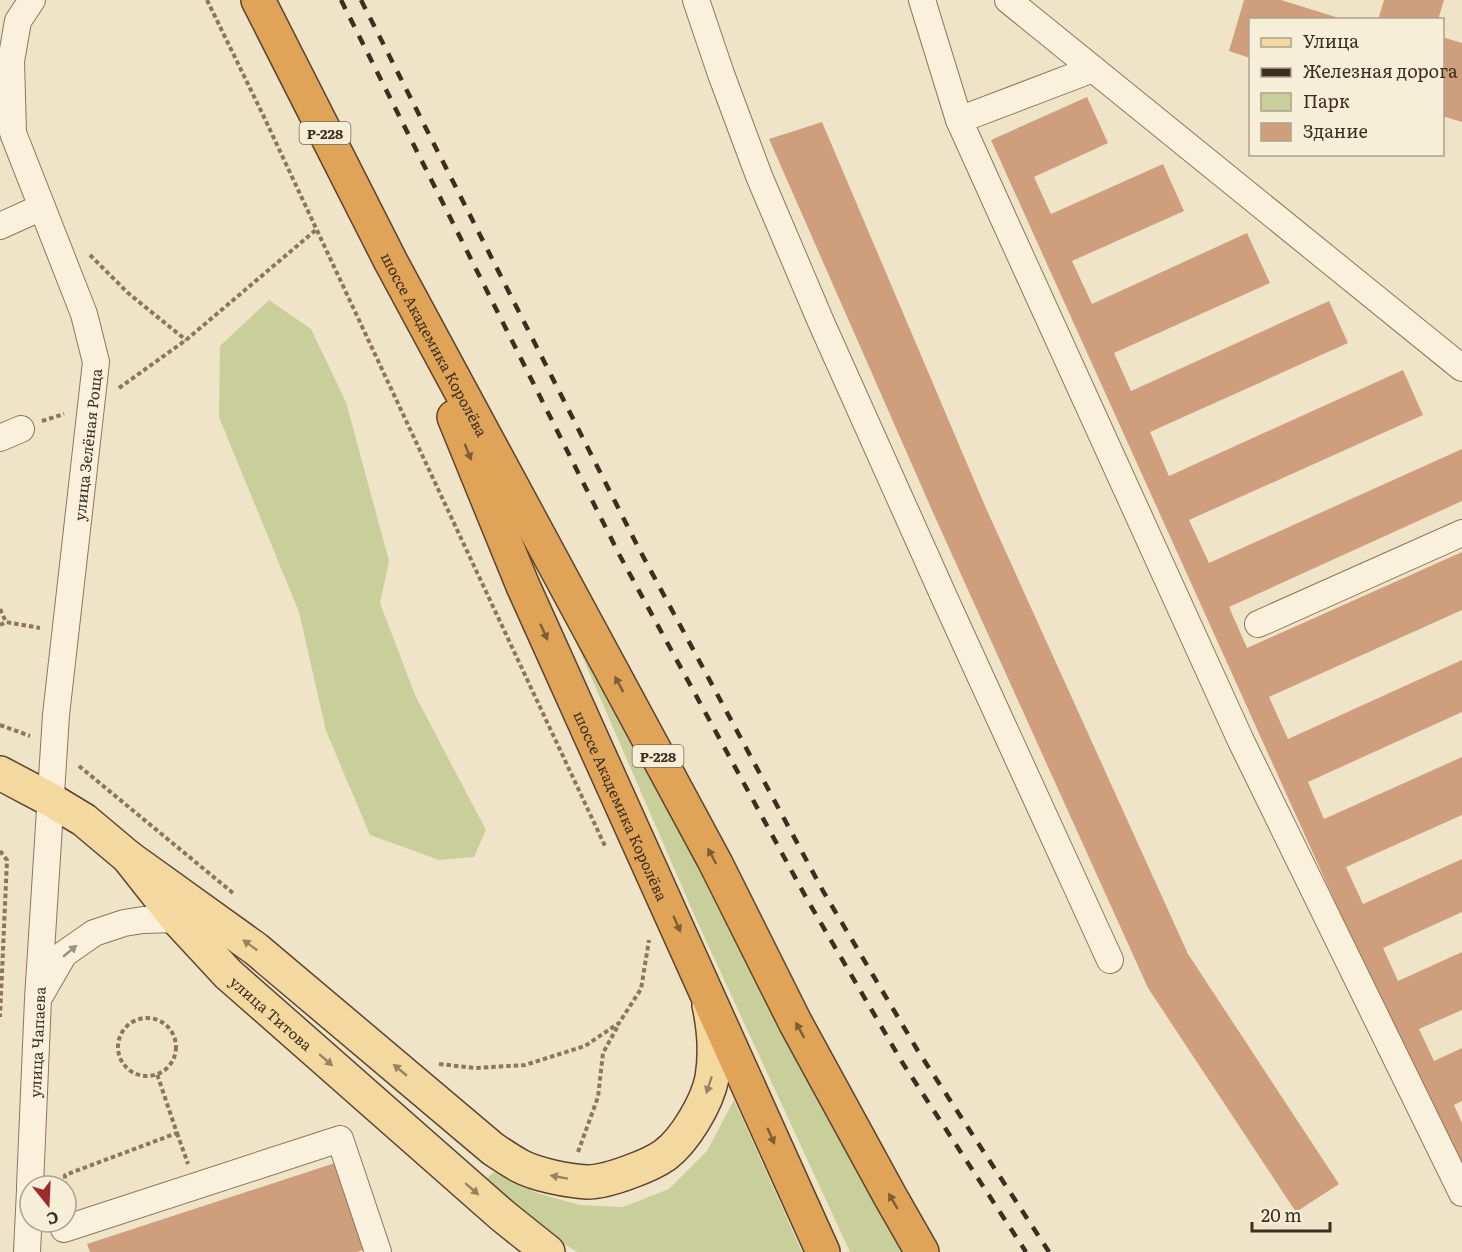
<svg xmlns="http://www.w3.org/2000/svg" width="1462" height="1252" font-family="Literata,serif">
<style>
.green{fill:#c9cf9b}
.building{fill:#cf9f7d}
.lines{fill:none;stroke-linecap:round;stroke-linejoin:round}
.minor-casing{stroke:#8d765c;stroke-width:28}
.major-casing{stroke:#5b4430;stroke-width:36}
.highway-casing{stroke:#5b4430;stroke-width:36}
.path{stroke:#8d765c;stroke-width:4;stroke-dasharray:4.5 3;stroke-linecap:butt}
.minor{stroke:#faf1dc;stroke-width:26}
.major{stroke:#f3d9a0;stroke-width:33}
.highway{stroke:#e0a458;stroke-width:33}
.rail{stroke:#3d2e20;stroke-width:4.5;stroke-dasharray:10 10;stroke-linecap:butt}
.oneway{fill:#7e5d36}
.oneway2{fill:#988460}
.oneway3{fill:#9c907e}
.labels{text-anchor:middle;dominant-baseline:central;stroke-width:4.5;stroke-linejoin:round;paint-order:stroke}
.shield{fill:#f7eed8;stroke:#756857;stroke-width:1.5}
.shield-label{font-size:14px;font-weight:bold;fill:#3d2e20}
.street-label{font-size:15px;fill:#3d2e20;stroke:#f7eed8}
</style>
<rect width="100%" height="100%" fill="#f0e4c8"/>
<g class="green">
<path d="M269 300 311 329 346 402 389 561 380 603 415 695 486 830 474 857 439 860 370 835 326 731 299 612 219 417 220 346Z"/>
<path d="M566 593 711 895 874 1198 904 1252H850L696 919 556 596Z"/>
<path d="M734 1100 802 1252H577L558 1240 485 1180 494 1172 537 1193 580 1205 623 1207 669 1189 707 1151Z"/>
</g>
<g class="building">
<path d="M1244 0H1281L1336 17 1335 20H1250V58L1229 51Z"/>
<path d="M1384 0H1444L1438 20H1378Z"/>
<path d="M1442 37 1462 43V122L1442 116Z"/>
<path d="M1087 97 1108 143 1034 177 1051 214 1163 164 1184 211 1072 261 1092 304 1247 233 1270 283 1114 353 1131 391 1329 301 1348 343 1150 432 1169 476 1403 370 1423 415 1189 520 1209 563 1462 449V501L1229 607 1247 648 1462 552V610L1269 697 1288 739 1462 660V712L1308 782 1324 819 1462 757V815L1346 867 1363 904 1462 859V912L1383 948 1398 981 1462 952V1010L1419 1029 1434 1061 1462 1048V1101L1454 1105 1462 1123V1183L991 140Z"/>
<path d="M822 122 985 506 1188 954 1339 1184 1296 1212 1148 988 935 517 769 139Z"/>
<path d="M344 1160 372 1247 357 1252H90L87 1244Z"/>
</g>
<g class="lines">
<defs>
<g id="minor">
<path d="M696 0 721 74 759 176 821 322 945 599 1110 960"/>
<path d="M922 0 959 120 1005 222 1241 741 1462 1193"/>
<path d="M1008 0 1462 368"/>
<path d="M959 120 1093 69"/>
<path d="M0 226 42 207"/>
<path d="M0 438 21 429"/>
<path d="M1258 624 1462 533"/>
<path d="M41 994 64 954 94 933 124 923 143 920 177 919"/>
<path id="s1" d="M30 1186 38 999 56 715 96 362 84 314 13 133 11 61 18 21 32 0"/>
<path d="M64 1229 340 1139 378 1252"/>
<path d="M27 1252 30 1190"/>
</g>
<g id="major">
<path id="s2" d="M0 773 51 800 84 820 128 857 177 919 228 974 503 1216 548 1252"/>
<path d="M128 857 256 949 493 1149C502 1155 511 1161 520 1166 537 1175 569 1181 587 1182 601 1182 619 1176 632 1171 643 1167 655 1162 665 1155 685 1140 707 1103 712 1078 716 1054 714 1028 709 1005"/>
</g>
<g id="highway">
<path id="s3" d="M258 0 391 262 715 862 795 1022 890 1196 922 1252"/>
<path id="s4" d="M454 417 523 586 823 1252"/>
</g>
</defs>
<use href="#minor" class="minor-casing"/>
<use href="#major" class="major-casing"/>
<use href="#highway" class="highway-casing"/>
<g class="path">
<path d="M207 0 264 117 605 846"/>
<path d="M90 255 128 293 186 340"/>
<path d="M119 388 186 340 317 229"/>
<path d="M42 421 64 414"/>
<path d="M0 609 6 622"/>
<path d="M0 625 6 622 40 628"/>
<path d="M0 725 30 736"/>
<path d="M79 766 233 893"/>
<path d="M0 851 7 860 0 1017"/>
<circle cx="147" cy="1047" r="29"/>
<path d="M439 1064 475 1068 525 1065 585 1046 619 1023 641 989 649 940"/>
<path d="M177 1133 188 1164"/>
<path d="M578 1152 598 1097 603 1053 619 1024"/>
<path d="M65 1186V1175L177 1133 157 1074"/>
</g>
<use href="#minor" class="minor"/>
<use href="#major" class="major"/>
<use href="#highway" class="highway"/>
<g class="rail">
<path d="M341 0 620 556 808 901 902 1062 1026 1252"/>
<path d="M361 0 638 547 823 891 918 1051 1049 1252"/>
</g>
</g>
<defs><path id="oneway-solid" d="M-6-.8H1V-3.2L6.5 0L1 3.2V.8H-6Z" transform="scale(1.5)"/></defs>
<g class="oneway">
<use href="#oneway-solid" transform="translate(468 452) rotate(68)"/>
<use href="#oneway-solid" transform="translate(544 632) rotate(66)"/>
<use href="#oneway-solid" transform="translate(619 684) rotate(-118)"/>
<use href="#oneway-solid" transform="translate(712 856) rotate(-118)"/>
<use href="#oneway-solid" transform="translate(677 924) rotate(66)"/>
<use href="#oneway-solid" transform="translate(800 1030) rotate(-118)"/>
<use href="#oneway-solid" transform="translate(771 1136) rotate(66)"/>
<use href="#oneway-solid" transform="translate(893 1201) rotate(-120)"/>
</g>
<g class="oneway2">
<use href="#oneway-solid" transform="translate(250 945) rotate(-144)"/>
<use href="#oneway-solid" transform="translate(326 1060) rotate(41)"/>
<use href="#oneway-solid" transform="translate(400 1070) rotate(-140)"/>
<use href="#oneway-solid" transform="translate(709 1085) rotate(108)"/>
<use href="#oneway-solid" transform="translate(559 1177) rotate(-170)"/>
<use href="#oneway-solid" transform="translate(472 1189) rotate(41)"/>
</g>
<use class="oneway3" href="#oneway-solid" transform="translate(70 951) rotate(-40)"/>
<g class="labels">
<g class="shield">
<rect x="299.5" y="122" width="51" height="22" rx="4.5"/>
<rect x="632.5" y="745" width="51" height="22" rx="4.5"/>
</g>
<g class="shield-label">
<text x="325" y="133">Р-228</text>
<text x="658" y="756">Р-228</text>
</g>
<g class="street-label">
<text stroke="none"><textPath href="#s3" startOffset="387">шоссе Академика Королёва</textPath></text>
<text stroke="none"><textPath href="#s1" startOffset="744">улица Зелёная Роща</textPath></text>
<text stroke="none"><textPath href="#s4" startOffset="423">шоссе Академика Королёва</textPath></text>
<text stroke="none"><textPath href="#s2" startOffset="366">улица Титова</textPath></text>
<text stroke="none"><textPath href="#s1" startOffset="144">улица Чапаева</textPath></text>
</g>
</g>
<rect x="1249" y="18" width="195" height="138" fill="#f7eed8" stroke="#ada18e" stroke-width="1.5"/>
<rect x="1261" y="38" width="30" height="9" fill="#f3d9a0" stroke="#ada18e" stroke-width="1.5"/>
<text x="1303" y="48" font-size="18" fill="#3d2e20">Улица</text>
<rect x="1261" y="68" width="30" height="9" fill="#3d2e20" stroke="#ada18e" stroke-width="1.5"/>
<text x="1303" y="78" font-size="18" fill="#3d2e20">Железная дорога</text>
<rect x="1261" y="93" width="30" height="18" fill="#c9cf9b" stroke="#ada18e" stroke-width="1.5"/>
<text x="1303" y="108" font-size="18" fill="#3d2e20">Парк</text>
<rect x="1261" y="123" width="30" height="18" fill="#cf9f7d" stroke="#ada18e" stroke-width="1.5"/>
<text x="1303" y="138" font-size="18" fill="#3d2e20">Здание</text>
<g transform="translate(48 1204) rotate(162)"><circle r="28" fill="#f7eed8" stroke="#ada18e" stroke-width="1.5"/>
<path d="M0-4.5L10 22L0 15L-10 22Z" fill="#9e2a2b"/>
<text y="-9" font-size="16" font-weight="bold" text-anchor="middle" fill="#3d2e20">С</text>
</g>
<path d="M1252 1222v9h78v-9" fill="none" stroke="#3d2e20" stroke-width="3"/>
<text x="1261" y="1222" font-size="18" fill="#3d2e20" stroke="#f7eed8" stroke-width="4.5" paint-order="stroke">20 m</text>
</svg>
